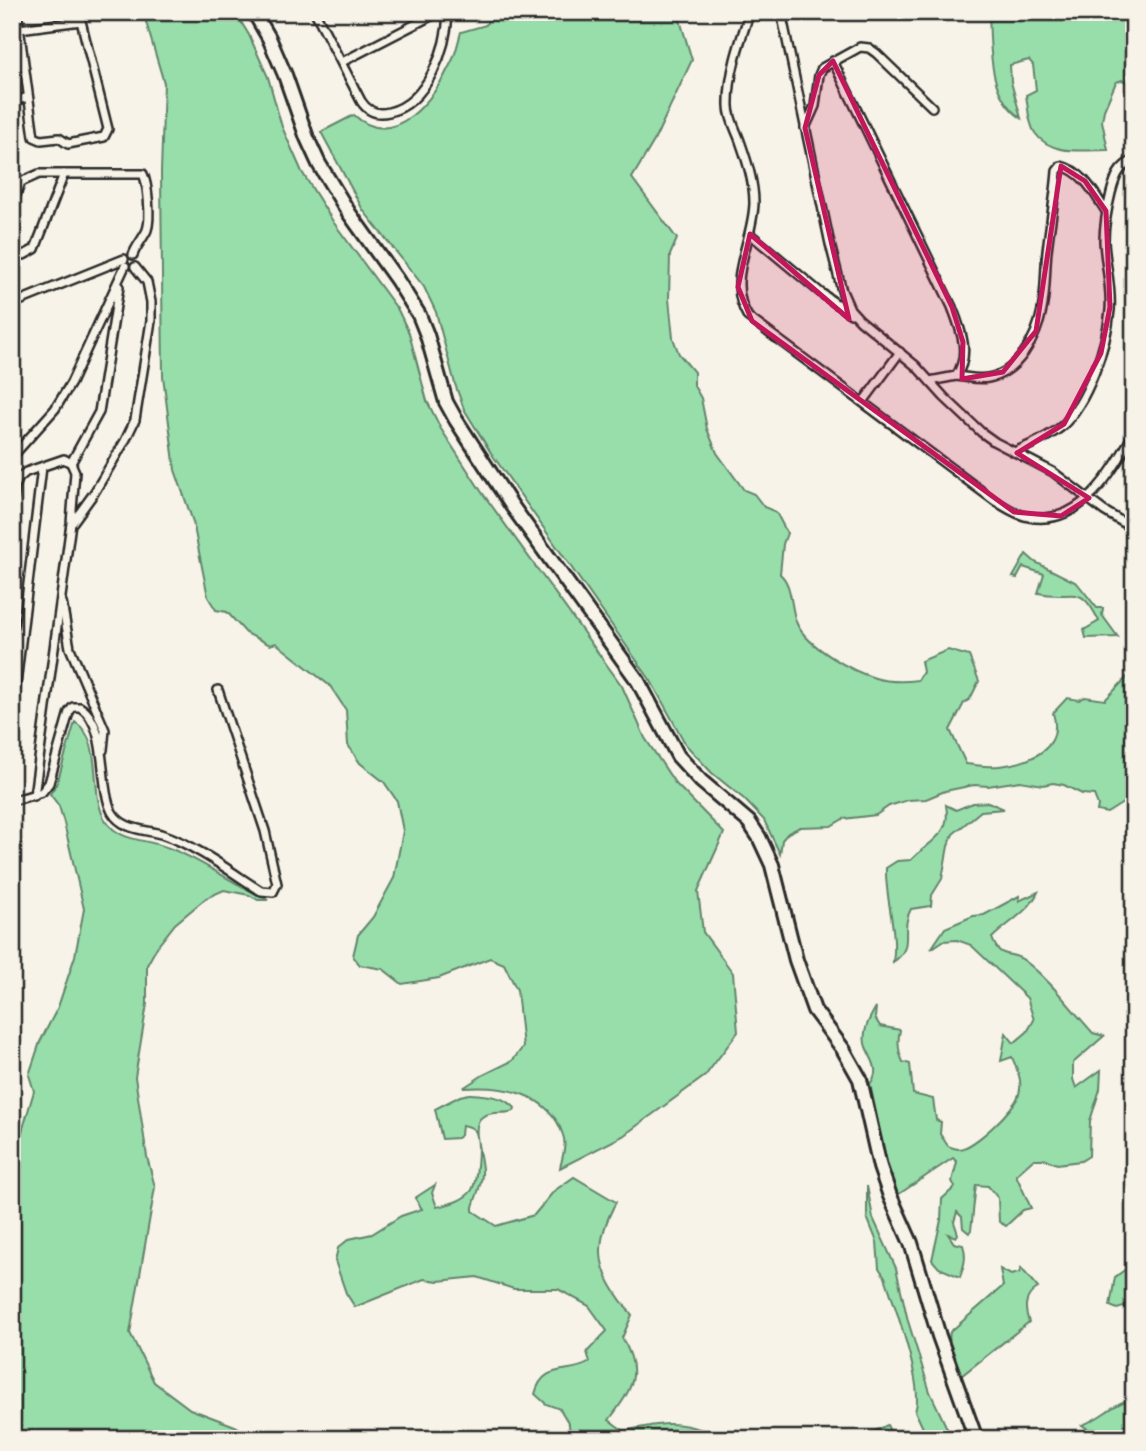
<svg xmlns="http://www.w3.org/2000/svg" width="1146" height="1451" font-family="Dekko,sans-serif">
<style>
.green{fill:#98deab;stroke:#62846b;stroke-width:2}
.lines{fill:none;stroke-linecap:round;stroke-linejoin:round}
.minor-casing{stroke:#2b2b2b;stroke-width:12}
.primary-casing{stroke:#2b2b2b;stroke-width:18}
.minor{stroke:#f7f3e8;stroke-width:7}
.primary{stroke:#f7f3e8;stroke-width:12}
.marked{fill:#c2185b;fill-opacity:0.2;stroke:#c2185b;stroke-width:5;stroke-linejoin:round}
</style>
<rect width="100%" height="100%" fill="#f7f3e8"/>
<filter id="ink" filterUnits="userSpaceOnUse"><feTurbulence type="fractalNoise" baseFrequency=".0143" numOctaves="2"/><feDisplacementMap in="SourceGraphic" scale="14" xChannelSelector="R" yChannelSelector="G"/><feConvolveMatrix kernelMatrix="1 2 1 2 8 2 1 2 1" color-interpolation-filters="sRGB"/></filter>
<g filter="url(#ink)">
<g class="green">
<path d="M143 12H235L249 35 268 77 282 127 302 172 334 223 398 310 409 333 427 401 441 429 481 491 622 686 645 738 675 783 724 833 698 891 703 932 733 973 738 1032 705 1076 623 1136 560 1168C562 1158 567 1145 563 1135 549 1092 502 1085 463 1088L483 1075 512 1061 523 1047 517 990 504 964 490 958 439 978 402 984 383 969 360 965 353 956 358 935 373 917 394 878 403 831 397 801 384 782 360 763 348 745 346 710 330 686 276 643 270 645 246 633 227 612 216 610 208 597 193 522 175 470 163 376 161 172 164 83Z"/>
<path d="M491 12H674L680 20 692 60 654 141 632 178 677 239 670 255 669 299 673 338 679 354 694 372V386L701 398 707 429 717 453 744 490 754 494 764 507 776 512 787 533 783 544 780 574C793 585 790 608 797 624 807 646 851 671 875 678 889 682 904 682 918 680L923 672 921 661 948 650 969 656 979 681 970 699 964 703 950 730 966 764C976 765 989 767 999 766 1030 763 1064 749 1053 713L1067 698 1079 700 1085 697 1105 700 1134 670V796L1107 813 1097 811 1098 805 1094 795 1082 794 1064 785 1053 783 1043 785 1020 781 988 786 974 785 945 791 926 799 908 800 889 806 876 815 843 819 831 826 800 827 788 833 782 840 780 854 764 820 744 799 712 773 686 745 651 681 491 453 464 409 455 384 436 312 424 287 363 210 321 132 354 115C394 152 435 98 451 63 456 54 458 42 461 32L486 25Z"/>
<path d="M989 12H1101L1102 16 1117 12H1134V84L1122 80 1116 82 1104 110 1102 121 1108 150C1084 150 1051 156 1035 133 1028 123 1028 106 1026 95L1036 90 1033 65 1029 60 1010 65 1011 82 1021 118C987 94 991 49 989 12Z"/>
<path d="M1026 554 1035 562 1077 583 1097 608H1103L1102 615 1118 637 1086 638 1084 630 1099 621C1079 581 1075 601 1038 593L1044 574 1023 567 1017 578 1013 577Z"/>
<path d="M75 722C105 741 88 795 106 821 119 841 144 839 163 846 200 858 232 884 268 900H258L249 895 224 890 206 898 175 924 157 947 147 965V1004L135 1077 147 1157 155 1187 130 1333 154 1382 190 1409 235 1426 258 1439H12V1166L34 1091 29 1075 40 1042 58 1007 75 956 84 909 64 823 59 806 50 794 57 783Z"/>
<path d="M988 802 1004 809 981 811 953 834 948 846 942 879 932 895 931 906 911 909C899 930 916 947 893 962 898 931 885 900 886 868L897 861 911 860C929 841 952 835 946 805L956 810 973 803Z"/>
<path d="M1038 892C1029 912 1008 922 992 938 1001 962 1010 949 1025 961 1051 981 1071 1009 1093 1033L1104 1036 1073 1063V1079L1076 1088 1101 1070 1100 1089 1090 1121 1089 1156 1081 1161 1057 1164 1045 1159H1034L1016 1175 1031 1208 1023 1210 1006 1226 999 1222 998 1198 988 1186 976 1185C974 1200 973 1214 971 1230L969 1233 963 1228 962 1217 957 1212 954 1222 958 1234 956 1237 948 1234 954 1243 963 1245C967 1257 964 1266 960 1277L939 1268 932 1260 941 1220 942 1199 955 1187 952 1181 957 1162 953 1158 896 1196 890 1179 870 1084C881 1070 872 1061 866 1047 861 1033 869 1019 876 1007L875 1018 880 1026 900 1030C897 1042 898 1051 903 1062L910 1064 913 1094 933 1099 936 1120 941 1122 940 1134 948 1146C951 1147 955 1149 959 1149 973 1149 1016 1108 1019 1094 1023 1080 1017 1070 1012 1057L1001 1061 1006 1033 1014 1043 1027 1032 1034 1020 1027 998 971 945 957 940 943 941 931 949 945 928 973 916 984 915 1019 896V901Z"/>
<path d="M469 1094C484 1095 505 1096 515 1108L514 1111C504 1115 492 1110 482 1117 469 1126 484 1160 482 1175 481 1186 476 1196 473 1207V1211L496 1226 534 1215 554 1191 574 1177 616 1202C590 1250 599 1274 632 1315L622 1338C644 1374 631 1390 609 1420L624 1431C657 1424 675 1419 708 1432L710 1439H570L569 1424 560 1409 546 1404 535 1394C544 1361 569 1376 590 1362L587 1352 607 1331 589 1306 558 1289H514L477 1277 438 1281 424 1279 355 1307 346 1293 335 1261 338 1248 349 1239 372 1234 401 1216 422 1209 415 1198 435 1185 432 1193 437 1207C449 1204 464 1201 472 1190 477 1181 480 1143 476 1133 474 1127 467 1126 462 1125L461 1135 457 1138 442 1139 435 1109 460 1096Z"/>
<path d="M867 1186 873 1218 896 1268 908 1321 930 1392 952 1439H928L915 1411C925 1388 894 1304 885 1277L879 1268 877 1242 867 1217Z"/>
<path d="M1134 1263V1312L1127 1306 1117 1309 1110 1306 1115 1277Z"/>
<path d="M1021 1268 1038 1288C1024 1296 1024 1308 1029 1322L961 1376C956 1362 947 1346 950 1332L1003 1286 1000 1269 1011 1275 1019 1273Z"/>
<path d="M1134 1398V1438L1088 1429 1082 1425C1104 1417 1111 1404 1134 1398Z"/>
<path d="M887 1425 894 1439H867L871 1433Z"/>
</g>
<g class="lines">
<defs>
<g id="minor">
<path d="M17 12 34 137 41 140 59 138 68 144 104 137 108 129 81 21 19 29"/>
<path d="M315 12 361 101C368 112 377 115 389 112 428 103 447 48 448 12"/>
<path d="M750 12C740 41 728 75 729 106 729 118 736 130 740 141 747 161 754 182 754 203 753 243 725 280 748 317L995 501C1006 507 1016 515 1029 517 1081 527 1112 472 1134 433"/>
<path d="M781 12 830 244 842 291 850 309 860 320 916 366 944 397 981 432 995 442 1053 472 1104 511 1134 529"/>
<path d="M833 61 952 307C961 330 971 354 956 376L930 381"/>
<path d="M342 62 439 12"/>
<path d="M12 102 28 97"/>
<path d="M805 128 815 106 819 75 822 68 860 47 869 48 876 53 932 107"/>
<path d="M12 206 21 182 39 174H143C148 184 151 219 147 230 143 239 136 246 133 255"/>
<path d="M750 234 821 293 851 314"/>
<path d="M12 251 24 255 35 249 64 174"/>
<path d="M12 304 124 259"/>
<path d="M956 376C967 377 978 380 988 378 1018 373 1037 337 1042 310 1046 291 1045 271 1047 251 1050 224 1055 198 1057 171L1061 166C1083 171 1094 193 1106 211"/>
<path d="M863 402 900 352"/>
<path d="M1014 452C1031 445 1047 438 1061 427 1088 403 1107 345 1110 310 1112 287 1105 264 1104 241 1104 224 1107 209 1111 193 1115 178 1118 167 1134 160"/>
<path d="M12 457 55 409 71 383 125 266"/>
<path d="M71 463 99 412 119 287"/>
<path d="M12 512 15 486 19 478 26 472 64 459 71 463 75 472 71 523 34 796"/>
<path d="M73 522 94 493 125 441 135 420 151 321V302L147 282 135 267"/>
<path d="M62 602 70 648 105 730 103 750"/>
<path d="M12 717 42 467"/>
<path d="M12 801 42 792 49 783 69 712 73 707H80C109 725 98 785 112 812 123 831 146 829 164 835 195 845 234 874 261 891L273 892 277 884 265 831 218 690"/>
</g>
<path id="primary" d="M254 12 269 38 285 75 307 138 319 164 349 213 397 280 419 315 427 335 446 402 456 420 512 506 638 681 678 756 701 781 749 822 759 837 772 865 796 960 814 1010 843 1049 860 1079 880 1167 890 1196 911 1243 939 1336 976 1439"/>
</defs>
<use href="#minor" class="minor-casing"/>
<use href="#primary" class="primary-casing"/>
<use href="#minor" class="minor"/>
<use href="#primary" class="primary"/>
</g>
</g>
<path class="marked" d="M833 61 952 307 963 342 962 379 1003 372 1036 331 1061 166 1085 181 1106 211 1110 307 1101 353 1064 424 1017 453 1089 498 1061 516 1014 512 752 321 738 287 750 234 849 319 805 128 819 75Z"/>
<rect width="1146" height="1451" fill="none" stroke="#f7f3e8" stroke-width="42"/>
<rect x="21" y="21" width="1104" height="1409" fill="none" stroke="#2b2b2b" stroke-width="2.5" filter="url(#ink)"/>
</svg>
